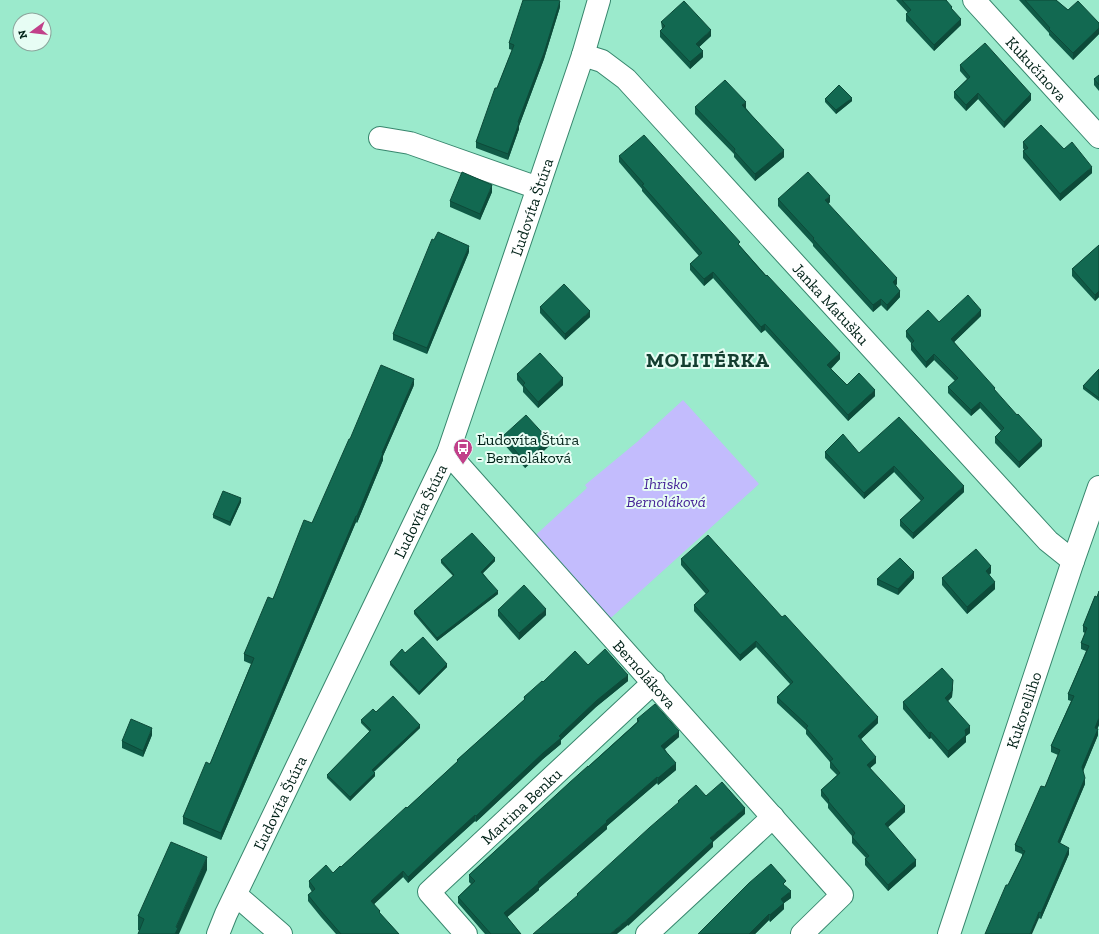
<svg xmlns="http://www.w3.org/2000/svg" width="1099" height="934" font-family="'Zilla Slab',serif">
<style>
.green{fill:#c3bcfd}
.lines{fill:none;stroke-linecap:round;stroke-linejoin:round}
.minor-casing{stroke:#37866d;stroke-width:24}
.minor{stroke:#fff;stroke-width:22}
.wall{fill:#0f5a46}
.shaded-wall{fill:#0d4a39}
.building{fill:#126951;stroke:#0d4a39}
.labels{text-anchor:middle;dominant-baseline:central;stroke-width:4;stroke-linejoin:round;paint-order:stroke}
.street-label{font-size:16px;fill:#002117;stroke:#e7fdf4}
.poi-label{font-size:16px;fill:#002117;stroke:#e7fdf4;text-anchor:start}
.park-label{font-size:16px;font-style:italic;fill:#462397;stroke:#e7fdf4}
.district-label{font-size:20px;font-weight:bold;letter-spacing:1px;fill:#143e30;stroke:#e7fdf4}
</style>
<rect width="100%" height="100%" fill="#9beacc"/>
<path class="green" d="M683 400 759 484 603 625 528 542 587 488 585 485 637 442Z"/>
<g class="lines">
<defs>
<g id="minor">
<path id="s1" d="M974 0 1099 137"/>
<path id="s2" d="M583 55 602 61 626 79 1048 541 1073 561"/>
<path d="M380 138 410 143 538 188"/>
<path id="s3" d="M448 453 842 895 802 934"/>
<path d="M236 895 281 934"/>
<path id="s4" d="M218 934 226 914 448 453 583 55 599 0"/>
<path id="s5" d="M466 934 429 892 654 682"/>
<path d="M647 934 773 817"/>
<path id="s6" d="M949 934 1073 561 1099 487"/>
</g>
</defs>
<use href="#minor" class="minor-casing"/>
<use href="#minor" class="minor"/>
</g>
<g class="wall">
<path d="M896 0H946L961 25 934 51 906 21V14L908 13Z"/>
<path d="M1019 0H1056L1068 10 1099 23V34L1073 60 1049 35V33Z"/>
<path d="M560 7 544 59 519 126V129L508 160 476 148V142L512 50 509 49V43Z"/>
<path d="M661 22 711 36 699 47 703 57 690 69 660 37V31L662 29Z"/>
<path d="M960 65 1031 100 1004 128 978 99 966 111 954 98V92L967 79 960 71Z"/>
<path d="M1099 75V91L1094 85V79Z"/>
<path d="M825 99 852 101 836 114 825 102Z"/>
<path d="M695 107 746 108 784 157 755 181 734 157V154L695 114Z"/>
<path d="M1023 142 1064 149 1092 173 1060 201 1023 158V151L1024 150 1023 148Z"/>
<path d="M619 156 740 246 840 359 831 369 847 385 875 396 848 421 765 330 761 333 713 278 704 286 690 270V264L699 256 642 191V189L619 162Z"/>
<path d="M492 192 480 220 450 207V201Z"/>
<path d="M778 199 830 202 828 204 897 284 896 285 900 297 887 311 881 305 873 312 813 246V244L778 206Z"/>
<path d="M1099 245V297L1095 301 1072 276V269Z"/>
<path d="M469 252 427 354 393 340V334Z"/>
<path d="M540 307 590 317 565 340 540 313Z"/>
<path d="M981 316 954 342 1042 446 1019 468 995 443V437L1001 431 980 408 971 416 948 393V387L955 381 934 360 926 368 911 350V343L906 337V331L939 322Z"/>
<path d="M1099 369V401L1083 389V386Z"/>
<path d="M517 374 563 385 538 408 523 392V387L517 380Z"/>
<path d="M414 385 383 456V460L357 523 356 522 221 840 183 824V817L210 764 251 664 244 661V654L312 523Z"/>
<path d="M503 436 549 446 525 468 503 443Z"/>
<path d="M825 452 859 453 964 492 913 539 900 526V520L921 501 894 472 864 499 825 458Z"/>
<path d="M241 502 230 526 213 518V515Z"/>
<path d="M681 559 878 723 861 739 876 763 870 768 905 812 888 827 916 866 888 891 865 865V859L866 858 852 843V836L828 808V804L821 796V790L837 775 830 768V762L806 734V730L777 703V697L790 684 756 647 740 661 694 611V605L706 594 681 565Z"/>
<path d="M441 560 495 561 483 573 498 594 437 641 414 614V611L453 576 441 563Z"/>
<path d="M991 573 989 575 995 589 967 614 942 585V578Z"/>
<path d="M914 578 898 595 877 585V579Z"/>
<path d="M1095 596 1099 725 1097 729 1098 735 1083 771 1085 784 1060 843 1069 854 1041 919 1039 918 1008 885 1022 856V854L1015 851V845L1045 787 1058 755 1051 752V746L1071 701 1068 700V694L1086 651 1081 649V643L1085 633 1083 632V626Z"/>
<path d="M498 610 546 615 519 640 498 616Z"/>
<path d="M390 662 447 667 419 695 390 665Z"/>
<path d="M588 665 628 681 596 707 561 740V744L543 759 476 822 475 821 441 852 408 883 403 877 374 904 380 914 399 934H336L321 917 308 901V895L312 892 309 887V881L333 873 341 867 407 808 457 762V760L524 700V697L543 682Z"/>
<path d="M953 687 952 697 948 701 970 733 966 736V742L948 758 931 738 929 739 903 709V702Z"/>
<path d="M376 712 420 728 374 772 375 776 350 801 327 778V775L370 732 361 723V720Z"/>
<path d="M637 719 679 737 665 749 676 770 658 785 657 783 607 826V829L539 888V890L507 917 521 934H485L458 903V897L471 884 469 882V875L637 722Z"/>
<path d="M152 735 143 757 122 748V741Z"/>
<path d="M207 870 140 931 138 930V916Z"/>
<path d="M786 886 791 898 784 903V909L770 922 769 920 755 934H698Z"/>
</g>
<g class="shaded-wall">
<path d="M560 1V7L544 59 519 126V129L508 160V154Z"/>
<path d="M961 19V25L934 51V45Z"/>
<path d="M1099 28V34L1073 60V53Z"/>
<path d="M711 30V36L696 50V44Z"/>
<path d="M703 51V57L690 69V62Z"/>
<path d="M978 93V99L966 111V105Z"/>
<path d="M1031 94V100L1004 128V122Z"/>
<path d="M852 98V101L836 114V110Z"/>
<path d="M746 102V108L742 112V105Z"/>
<path d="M784 150V157L755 181V174Z"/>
<path d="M1092 167V173L1060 201V194Z"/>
<path d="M492 185V192L480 220V214Z"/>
<path d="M830 196V202L825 207V200Z"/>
<path d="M469 246V252L427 354V348Z"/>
<path d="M713 272V278L704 286V279Z"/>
<path d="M897 278V284L893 288V282Z"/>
<path d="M900 291V297L887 311V305Z"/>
<path d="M1099 291V297L1095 301V295Z"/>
<path d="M881 299V305L873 312V305Z"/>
<path d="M981 310V316L951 345V339Z"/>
<path d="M590 311V317L565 340V334Z"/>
<path d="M765 324V330L761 333V327Z"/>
<path d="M840 353V359L827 372V365Z"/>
<path d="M934 354V360L926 368V362Z"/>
<path d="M563 378V385L538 408V402Z"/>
<path d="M414 379V385L383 456V460L357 523V516L382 453Z"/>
<path d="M875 390V396L848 421V415Z"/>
<path d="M980 402V408L971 416V410Z"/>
<path d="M549 440V446L525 468V462Z"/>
<path d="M1042 440V446L1019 468V462Z"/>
<path d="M894 466V472L864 499V493Z"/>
<path d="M964 486V492L913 539V533Z"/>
<path d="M241 498V502L230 526V522Z"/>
<path d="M356 516V522L221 840V833Z"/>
<path d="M495 558V561L481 575V572Z"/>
<path d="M991 566V573L986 577V571Z"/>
<path d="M914 572V578L898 595V589Z"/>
<path d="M995 582V589L967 614V607Z"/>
<path d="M498 591V594L437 641V638Z"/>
<path d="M546 609V615L519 640V633Z"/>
<path d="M756 641V647L740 661V655Z"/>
<path d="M447 664V667L419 695V692Z"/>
<path d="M628 675V681L596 707 561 740V744L543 759V753L559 736 596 701Z"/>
<path d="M953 680 952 697 945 704V698Z"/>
<path d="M878 717V723L858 742V736Z"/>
<path d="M1099 718V725L1095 734V728Z"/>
<path d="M420 725V728L372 773V770Z"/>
<path d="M970 726V733L966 736V742L948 758V751L965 730Z"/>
<path d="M152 728V735L143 757V751Z"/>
<path d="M1098 729V735L1082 774V767Z"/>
<path d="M679 731V737L661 752V746Z"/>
<path d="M931 732V738L929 739V733Z"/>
<path d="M543 753V759L476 822V816Z"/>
<path d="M876 757V763L867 771V765Z"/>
<path d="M676 763V770L658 785V778Z"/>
<path d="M375 773V776L350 801V797Z"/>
<path d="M657 777V783L607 826V829L539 888V890L504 920V913L606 821Z"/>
<path d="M1085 778V784L1058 848V842Z"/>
<path d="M905 806V812L885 830V824Z"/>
<path d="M745 808V814L713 842V847L628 926V919L710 838Z"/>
<path d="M475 815V821L441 852 408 883V877L441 846Z"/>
<path d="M1069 848V854L1041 919V913Z"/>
<path d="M207 857V870L179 934H175L176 927Z"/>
<path d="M916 860V866L888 891V885Z"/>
<path d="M403 871V877L371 907V901Z"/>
<path d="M791 891V898L784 903V909L770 922V915L781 899Z"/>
<path d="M1039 912V918L1032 934H1030Z"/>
<path d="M769 914V920L755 934H749Z"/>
<path d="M628 919V925L617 934H610Z"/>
</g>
<g class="building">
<path d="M523 0H558L560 1 544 53 518 122 519 123 508 154 476 142 495 88H497L514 45 509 43Z"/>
<path d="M902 0H946L952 7 951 8 961 19 934 45 906 14 911 10Z"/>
<path d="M1025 0H1056L1068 10 1078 1 1099 23V28L1073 53 1049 29 1050 28Z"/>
<path d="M684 1 711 30 696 44 703 51 690 62 660 31 665 26 661 22Z"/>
<path d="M985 43 1031 94 1004 122 978 93 966 105 954 92 970 77 960 65Z"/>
<path d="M1099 75V85L1094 79Z"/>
<path d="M725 80 746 102 742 105 784 150 755 174 734 151 735 149 695 107Z"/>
<path d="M839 85 852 98 836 110 825 99Z"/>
<path d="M1041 125 1064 149 1072 142 1092 167 1060 194 1023 151 1028 148 1023 142Z"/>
<path d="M644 135 740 242 738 244 766 276 767 275 840 353 827 365 847 385 859 373 875 390 848 415 765 324 761 327 713 272 704 279 690 264 702 253 642 185 644 184 619 156Z"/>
<path d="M462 172 492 185 480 214 450 201Z"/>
<path d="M808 172 830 196 825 200 897 278 893 282 900 291 887 305 881 299 873 305 813 239 814 238 778 199Z"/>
<path d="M438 232 469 246 427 348 393 334 432 239 434 240Z"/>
<path d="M1099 245V291L1095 295 1072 269Z"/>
<path d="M564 284 590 311 565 334 540 307Z"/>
<path d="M968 295 981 310 951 339 995 388 994 389 1017 415 1018 414 1042 440 1019 462 995 437 1004 428 980 402 971 410 948 387 958 378 934 354 926 362 911 344 914 341 906 331 928 310 939 322Z"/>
<path d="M540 353 563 378 538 402 523 385 525 383 517 374Z"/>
<path d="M381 365 414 379 382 453H383L357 516H356L221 833 183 817 206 762 210 764 254 658 244 654 268 597 273 599 304 520 312 523 349 439H350Z"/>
<path d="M1099 369V398L1083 386Z"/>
<path d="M526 415 549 440 525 462 503 436Z"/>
<path d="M899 417 964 486 913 533 900 520 924 498 894 466 864 493 825 452 843 434 859 453Z"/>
<path d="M223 491 241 498 230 522 213 515Z"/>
<path d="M472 533 495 558 481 572 498 591 437 638 414 611 454 575 441 560Z"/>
<path d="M708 535 782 617 785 615 878 717 858 736 876 757 867 765 905 806 885 824 916 860 888 885 865 859 869 856 852 837 855 833 828 801 829 800 821 790 840 773 830 761 833 759 806 728 808 726 777 697 793 682 756 641 740 655 694 605 709 591 681 559Z"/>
<path d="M976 549 991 566 986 571 995 582 967 607 942 578Z"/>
<path d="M900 558 914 572 898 589 877 579Z"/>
<path d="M524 585 546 609 519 633 498 610Z"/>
<path d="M1099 591V718L1095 728 1098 729 1082 767 1085 778 1058 842 1069 848 1041 913 1039 912 1030 934H985L1006 885H1008L1025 851 1022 850V848L1015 845 1041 786 1045 787 1060 750 1051 746 1074 696 1068 694 1089 646 1081 643 1087 628 1083 626 1095 596 1097 597Z"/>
<path d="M423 637 447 664 419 692 390 662 402 649 405 653Z"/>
<path d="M605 649 628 675 596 701 559 736 561 738 543 753 476 816 475 815 441 846 408 877 403 871 371 901 380 911 379 912 399 934H341L321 911 308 895 315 889 309 881 326 865 333 873 340 866 341 867 406 807 407 808 458 761 457 760 525 699 524 697 542 681 543 682 575 651 588 665Z"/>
<path d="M942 668 953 680 952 691 945 698 970 726 965 730 966 735 948 751 931 732 929 733 903 702Z"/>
<path d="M393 696 420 725 372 770 375 773 350 797 327 775 371 730 361 720 373 709 376 712Z"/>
<path d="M655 704 679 731 661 746 676 763 658 778 657 777 606 821 607 822 538 882 539 883 504 913 521 934H491L458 897 475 881 469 875 569 783 588 766V767L639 721 637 719Z"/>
<path d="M131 719 152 728 143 751 122 741Z"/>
<path d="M722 782 745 808 710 838 713 841 628 919 610 934H533L578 895 577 894 649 828 679 802 678 801 696 785 706 796Z"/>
<path d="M171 842 207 857 176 927 178 928 175 934H138L144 919 138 916Z"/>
<path d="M771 864 786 881 783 884 791 891 781 899 784 903 770 915 769 914 749 934H698L749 883Z"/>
</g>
<defs>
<symbol id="bus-pin" viewBox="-11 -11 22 30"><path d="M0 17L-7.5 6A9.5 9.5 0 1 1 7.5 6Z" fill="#c1408a" stroke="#e7fdf4"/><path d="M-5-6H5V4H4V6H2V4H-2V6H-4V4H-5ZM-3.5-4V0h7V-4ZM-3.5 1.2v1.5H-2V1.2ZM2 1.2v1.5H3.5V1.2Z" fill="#fff"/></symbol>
</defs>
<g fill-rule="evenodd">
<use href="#bus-pin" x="452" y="437" width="22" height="30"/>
</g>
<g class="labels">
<g class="street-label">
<text stroke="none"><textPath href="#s1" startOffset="93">Kukučínova</textPath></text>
<text stroke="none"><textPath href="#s4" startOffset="793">Ľudovíta Štúra</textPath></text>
<text stroke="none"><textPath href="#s2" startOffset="354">Janka Matušku</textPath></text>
<text stroke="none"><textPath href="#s4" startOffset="469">Ľudovíta Štúra</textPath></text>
<text stroke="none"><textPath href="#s3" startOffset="296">Bernolákova</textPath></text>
<text stroke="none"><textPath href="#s6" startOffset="236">Kukorelliho</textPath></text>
<text stroke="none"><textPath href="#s4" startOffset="145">Ľudovíta Štúra</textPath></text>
<text stroke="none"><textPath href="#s5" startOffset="182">Martina Benku</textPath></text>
</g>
<g class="poi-label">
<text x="477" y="439">Ľudovíta Štúra<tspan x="477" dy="18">- Bernoláková</tspan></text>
</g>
<g class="park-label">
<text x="666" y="483">Ihrisko<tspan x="666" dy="18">Bernoláková</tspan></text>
</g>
<g class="district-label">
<text x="708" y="360">MOLITÉRKA</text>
</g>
</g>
<g transform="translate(32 32) rotate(255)"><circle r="19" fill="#e7fdf4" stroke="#8ba59c"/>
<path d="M0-3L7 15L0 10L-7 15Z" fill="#c1408a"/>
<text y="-6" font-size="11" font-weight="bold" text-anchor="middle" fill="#002117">N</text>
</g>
</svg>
